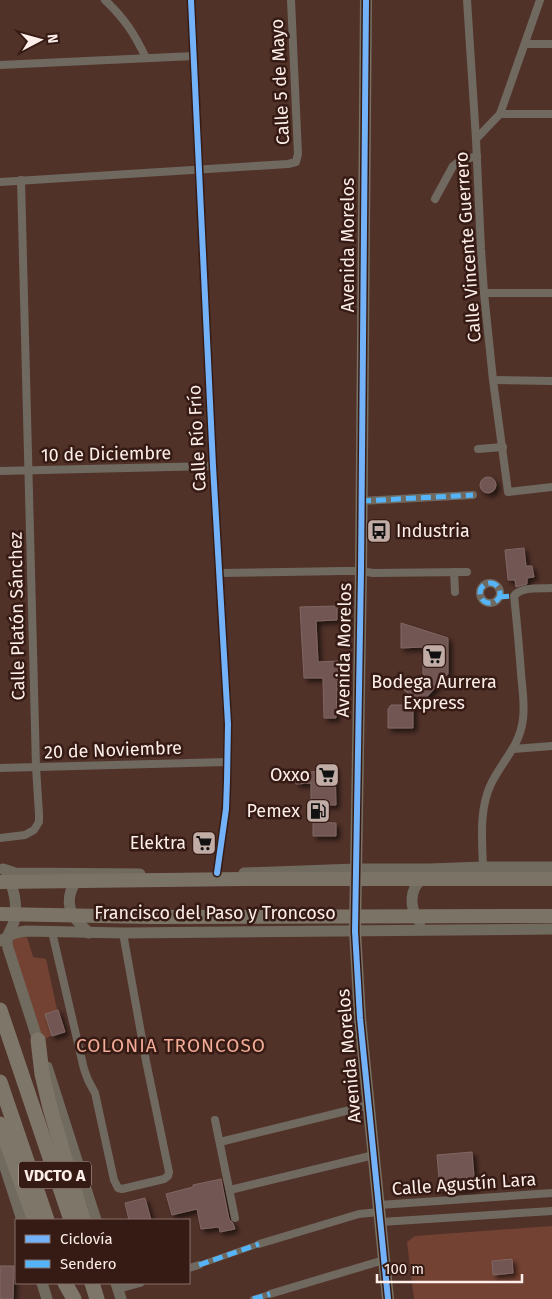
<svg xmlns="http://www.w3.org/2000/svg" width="552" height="1299" font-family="'Fira Sans',sans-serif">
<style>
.green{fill:#744233}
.building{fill:#715653;stroke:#816663;filter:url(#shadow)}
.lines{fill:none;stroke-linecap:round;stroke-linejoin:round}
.pedestrian{stroke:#706960;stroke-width:6}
.minor{stroke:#706960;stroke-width:8}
.secondary{stroke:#716b5f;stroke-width:11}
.primary{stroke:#787164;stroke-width:12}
.trunk{stroke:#7b7466;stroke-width:14}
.motorway{stroke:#7e7769;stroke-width:15}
.quiet{stroke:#56b5f8;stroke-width:5;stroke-dasharray:10 5;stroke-linecap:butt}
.cycleway-casing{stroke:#361b14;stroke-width:9}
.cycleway{stroke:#73b2f8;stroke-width:6}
.labels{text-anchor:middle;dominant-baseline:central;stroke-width:5;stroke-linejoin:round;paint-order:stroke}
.shield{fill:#361b14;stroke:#c1afa9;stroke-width:1}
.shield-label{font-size:16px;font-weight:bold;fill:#fdeee9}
.street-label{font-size:18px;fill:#fdeee9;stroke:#361b14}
.poi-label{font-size:18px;fill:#fdeee9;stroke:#361b14;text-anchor:end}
.neighbourhood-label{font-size:19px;letter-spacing:1px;fill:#f1ab96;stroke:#361b14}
</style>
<defs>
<filter id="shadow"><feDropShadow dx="3.5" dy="3.5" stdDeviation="2.5" flood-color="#0009"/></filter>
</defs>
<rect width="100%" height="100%" fill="#513229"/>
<g class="green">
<path d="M27 937 33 957 46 959 59 1018 56 1033 43 1040 12 954 13 940 17 938Z"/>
<path d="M552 1226V1299H414L407 1242 415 1236Z"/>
</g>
<g class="building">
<circle cx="488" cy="485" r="8"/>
<path d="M524 548 526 566H532L534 577 527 578V584L516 587 515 580H508L505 550Z"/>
<path d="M337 606V620L316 621 318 662 338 661 336 718H324L323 678H304L300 607Z"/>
<path d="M401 623 448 638V674L420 704 413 705V728H388V709L391 705H403L411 696 404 690 414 679 423 687V647L401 648Z"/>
<path d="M335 766 336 805H311V783L296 784V774L318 771V768Z"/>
<path d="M313 822 336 823V836H313Z"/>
<path d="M58 1010 65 1032 52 1036 45 1014Z"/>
<path d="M472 1152 475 1188 440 1191 437 1155Z"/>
<path d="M221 1179 229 1219 233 1223 235 1229 220 1232 219 1227 201 1229 197 1209 172 1215 166 1194 193 1187V1185Z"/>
<path d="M145 1198 151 1220H129L125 1203Z"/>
<path d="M512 1259 513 1273 493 1275 492 1261Z"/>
<path d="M0 1266H14L13 1299H0Z"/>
</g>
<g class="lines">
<g class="pedestrian">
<path d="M199 1265 259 1244"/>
<path d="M253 1299 270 1294"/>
</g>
<g class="minor">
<path d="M105 0C125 19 134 33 146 58"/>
<path d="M191 0 213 466 228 724 227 781 226 809 217 873"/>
<path d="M467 0 476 139 481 249 484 293 493 380 508 492 552 487"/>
<path d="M525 44H552"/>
<path d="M0 65 194 56"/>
<path d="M500 114H552"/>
<path d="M476 139 500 114 540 0"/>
<path d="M0 182 288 164 296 162 298 154 291 0"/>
<path d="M435 199 453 166 460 161 477 156"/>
<path d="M484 293H552"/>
<path d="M493 380 552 381"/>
<path d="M478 449 503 447"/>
<path d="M0 471 213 466"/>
<path d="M361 501 473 495"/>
<path d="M454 572 455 592"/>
<path d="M219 573 343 571H361L373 573 467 572"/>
<circle cx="490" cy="593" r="10"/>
<path d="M513 749 552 746"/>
<path d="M0 768 227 762"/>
<path d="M0 838 25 835 34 830 39 822V814L36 767 21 180"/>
<path d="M483 867C482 839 479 809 491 784 502 761 520 746 523 719 525 703 522 688 521 673 519 647 517 622 514 596 522 586 540 589 552 588"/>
<path d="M52 932 84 1069 88 1080 95 1093 114 1180 118 1188 122 1189 164 1179 168 1176 169 1172 146 1061 123 933"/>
<path d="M215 1120 235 1218"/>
<path d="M220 1142 350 1110 368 1105"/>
<path d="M230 1190 374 1155"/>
<path d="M379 1205 552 1193"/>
<path d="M381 1222 552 1211"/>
<path d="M259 1244 359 1214 379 1212"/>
<path d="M189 1268 199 1265"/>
<path d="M118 1289 140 1283"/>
<path d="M270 1294 384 1260"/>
</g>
<g class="secondary">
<path d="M3 869 15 873 140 874"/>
<path d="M244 873 356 869H429L483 867H552"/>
<path d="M7 875C14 888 18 906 14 922 10 933 5 935 8 948L40 1047"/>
<path d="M80 877C69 888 65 905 75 918 79 924 85 928 89 933"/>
<path d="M420 922C411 912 409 896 417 884 420 881 423 878 426 875"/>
<path d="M0 941 15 933 26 931 123 933 552 929"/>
<path d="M47 1067 96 1220"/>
<path d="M0 1152 22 1220"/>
<path d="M42 1283 47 1299"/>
<path d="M116 1283 121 1299"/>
</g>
<path class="primary" d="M366 0 361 571 355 931 360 1018 388 1299"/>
<g class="trunk">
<path d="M0 882 244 879H552"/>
<path d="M0 914 152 917 552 916"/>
</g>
<g class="motorway">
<path d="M0 1010 71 1220"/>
<path d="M38 1040 42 1074 50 1108 83 1220"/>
<path d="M0 1082 47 1220"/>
<path d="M0 1124 35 1220"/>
<path d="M65 1283 74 1299"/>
<path d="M92 1283 97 1299"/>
</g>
<g class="quiet">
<path d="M361 501 473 495"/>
<circle cx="490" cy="593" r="10"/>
<path d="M499 597 514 596"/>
<path d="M199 1265 259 1244"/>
<path d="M253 1299 270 1294"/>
</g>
<defs>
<g id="cycleway">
<path d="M191 0 213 466 228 724 227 781 226 809 217 873"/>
<path d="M366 0 361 571 355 931 360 1018 388 1299"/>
</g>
</defs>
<use href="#cycleway" class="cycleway-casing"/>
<use href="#cycleway" class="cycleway"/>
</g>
<defs>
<symbol id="bus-square" viewBox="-11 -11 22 22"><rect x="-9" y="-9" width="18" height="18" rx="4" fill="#c1aca6" stroke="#361b14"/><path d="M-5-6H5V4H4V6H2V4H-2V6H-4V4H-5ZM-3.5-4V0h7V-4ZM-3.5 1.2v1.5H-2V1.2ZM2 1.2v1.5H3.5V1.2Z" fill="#111"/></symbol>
<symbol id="supermarket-square" viewBox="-11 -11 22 22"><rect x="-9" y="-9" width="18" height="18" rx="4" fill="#c1aca6" stroke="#361b14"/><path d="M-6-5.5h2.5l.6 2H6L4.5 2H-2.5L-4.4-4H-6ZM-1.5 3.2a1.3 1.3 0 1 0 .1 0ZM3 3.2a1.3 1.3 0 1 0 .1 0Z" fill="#111"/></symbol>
<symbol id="fuel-square" viewBox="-11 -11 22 22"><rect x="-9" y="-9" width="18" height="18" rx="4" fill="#c1aca6" stroke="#361b14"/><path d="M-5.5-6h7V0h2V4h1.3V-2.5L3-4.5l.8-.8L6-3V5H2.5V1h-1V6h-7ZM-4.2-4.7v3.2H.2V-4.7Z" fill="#111"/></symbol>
</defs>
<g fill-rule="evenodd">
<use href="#bus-square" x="365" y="517" width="28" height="28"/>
<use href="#supermarket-square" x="420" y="642" width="28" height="28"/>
<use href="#supermarket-square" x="313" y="761" width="28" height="28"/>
<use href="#fuel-square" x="304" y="797" width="28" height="28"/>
<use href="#supermarket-square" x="190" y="829" width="28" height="28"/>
</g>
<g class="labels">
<rect class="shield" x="19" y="1161.5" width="72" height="27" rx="4"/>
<g class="shield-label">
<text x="55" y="1175">VDCTO A</text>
</g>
<g class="street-label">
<text transform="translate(280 82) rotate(-93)">Calle 5 de Mayo</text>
<text transform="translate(348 245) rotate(-90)">Avenida Morelos</text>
<text transform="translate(468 247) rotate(-94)">Calle Vincente Guerrero</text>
<text transform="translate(197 438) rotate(-93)">Calle Río Frío</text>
<text transform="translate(106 454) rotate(-1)">10 de Diciembre</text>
<text transform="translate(17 616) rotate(-91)">Calle Platón Sánchez</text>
<text transform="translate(344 650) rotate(-89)">Avenida Morelos</text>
<text transform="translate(113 750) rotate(-2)">20 de Noviembre</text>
<text x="215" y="913">Francisco del Paso y Troncoso</text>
<text transform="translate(349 1056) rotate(-95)">Avenida Morelos</text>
<text transform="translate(464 1184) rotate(-4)">Calle Agustín Lara</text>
</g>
<g class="poi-label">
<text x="396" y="531" text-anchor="start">Industria</text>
<text x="434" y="682" text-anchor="middle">Bodega Aurrera<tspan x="434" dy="21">Express</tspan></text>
<text x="310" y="775">Oxxo</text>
<text x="300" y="811">Pemex</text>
<text x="186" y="843">Elektra</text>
</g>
<g class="neighbourhood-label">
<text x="171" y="1045">COLONIA TRONCOSO</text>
</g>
</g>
<rect x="15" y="1219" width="175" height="65" fill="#361b14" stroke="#866f69"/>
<rect x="25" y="1235" width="25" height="8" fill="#73b2f8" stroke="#866f69"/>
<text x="60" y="1244" font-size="15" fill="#fdeee9">Ciclovía</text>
<rect x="25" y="1260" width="25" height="8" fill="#56b5f8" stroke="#866f69"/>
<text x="60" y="1269" font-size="15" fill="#fdeee9">Sendero</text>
<g transform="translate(40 40) rotate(84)" stroke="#361b14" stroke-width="4" paint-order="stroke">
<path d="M0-4L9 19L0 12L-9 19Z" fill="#fdeee9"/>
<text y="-8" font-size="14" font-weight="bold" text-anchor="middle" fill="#fdeee9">N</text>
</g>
<path d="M377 1274v8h145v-8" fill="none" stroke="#fdeee9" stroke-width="2.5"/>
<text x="384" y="1274" font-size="15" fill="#fdeee9" stroke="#361b14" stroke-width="4" paint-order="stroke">100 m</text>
</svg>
